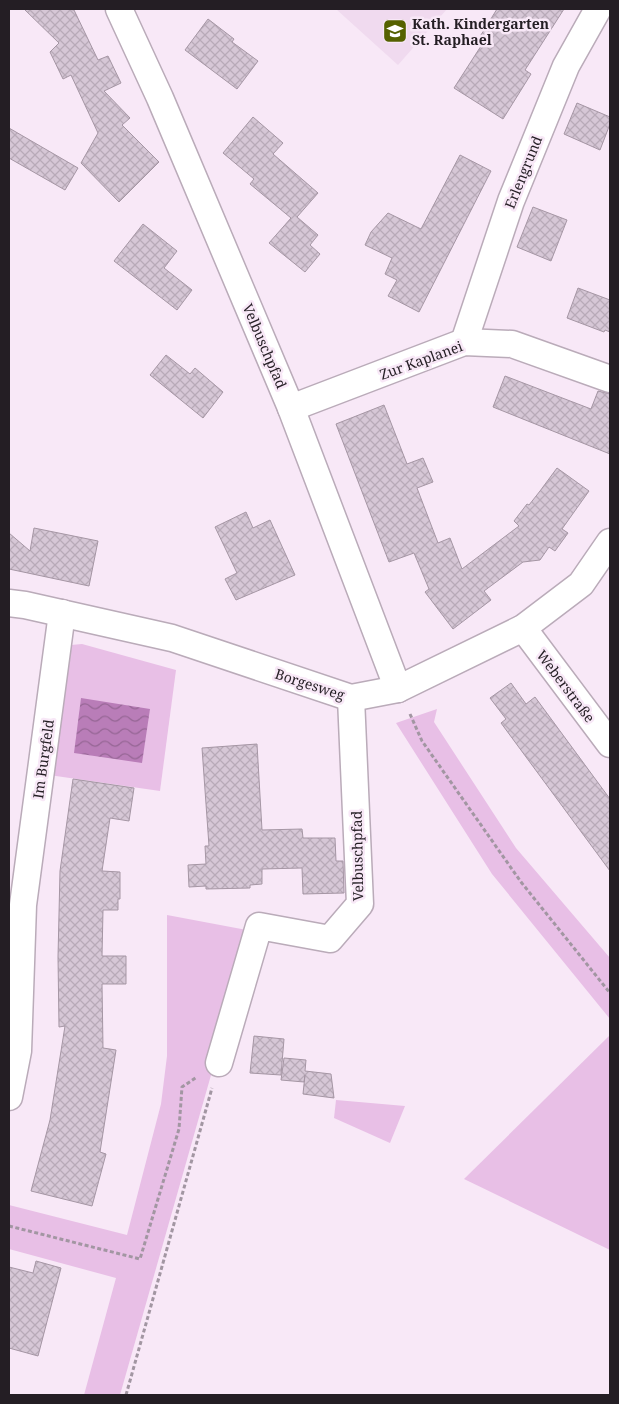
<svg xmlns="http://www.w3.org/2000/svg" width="619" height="1404" font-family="'Noto Serif',serif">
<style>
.built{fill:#f0daef}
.green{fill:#e8bfe6}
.water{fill:url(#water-waves)}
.building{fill:url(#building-cross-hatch);stroke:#a596a4}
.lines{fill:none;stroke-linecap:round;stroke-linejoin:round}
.street-casing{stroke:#baabb9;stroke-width:29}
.path{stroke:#a296a2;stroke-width:3;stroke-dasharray:4 2.5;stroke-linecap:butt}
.street{stroke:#fff;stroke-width:26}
.labels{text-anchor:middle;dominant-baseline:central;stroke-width:5;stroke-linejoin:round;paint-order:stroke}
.poi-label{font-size:14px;font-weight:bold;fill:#241e24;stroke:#f8e8f7;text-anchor:start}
.street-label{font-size:14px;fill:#241e24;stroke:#f8e8f7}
</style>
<defs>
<pattern id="water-waves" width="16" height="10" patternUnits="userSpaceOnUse" patternTransform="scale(1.25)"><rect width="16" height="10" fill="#b97db8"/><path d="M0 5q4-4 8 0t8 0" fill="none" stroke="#966695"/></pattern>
<pattern id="building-cross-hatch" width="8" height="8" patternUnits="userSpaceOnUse" patternTransform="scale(1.25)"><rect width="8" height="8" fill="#d6c7d6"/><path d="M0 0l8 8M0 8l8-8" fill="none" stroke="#b8aab8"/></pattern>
</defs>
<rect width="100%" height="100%" fill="#f8e8f7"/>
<path class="built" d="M336 9H447L398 65Z"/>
<g class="green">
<path d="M82 644 176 670 160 791 49 775 66 654 71 645Z"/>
<path d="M437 709 434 722 516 848 610 958V1019L492 874 396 723Z"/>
<path d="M167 915 252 931 120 1395H84L116 1278 9 1249V1205L127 1235 161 1104 167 1056Z"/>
<path d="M610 1035V1250L464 1179Z"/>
<path d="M336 1100 405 1106 390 1143 334 1118Z"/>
</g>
<path class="water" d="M81 698 150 709 142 763 74 753Z"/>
<g class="building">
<path d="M24 9H67L74 10 98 60 108 56 121 83 104 91 130 118 122 125 159 162 119 202 81 163 98 133 71 75 63 79 50 52 59 43Z"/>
<path d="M497 9H564L525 70 531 74 503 119 454 88 481 46 476 43Z"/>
<path d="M208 19 234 39 232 42 258 61 237 89 185 50Z"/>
<path d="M577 103 610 117V124L600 150 564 134Z"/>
<path d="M253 117 283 143 273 154 318 193 297 217 318 235 310 245 320 254 305 272 269 243 291 218 250 184 254 179 223 153Z"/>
<path d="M9 128 78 168 65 190 9 158Z"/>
<path d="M460 155 491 171 419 312 388 296 397 280 385 274 392 258 365 245 371 232 388 213 421 229Z"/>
<path d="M533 207 567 220 551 261 517 247Z"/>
<path d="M143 224 177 251 164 268 192 290 177 310 114 261Z"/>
<path d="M578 288 610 300V332L605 330 604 332 567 318Z"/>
<path d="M166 355 190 374 195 368 223 392 203 418 150 375Z"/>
<path d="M505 376 591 409 598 391 610 394V454L493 407Z"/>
<path d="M384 405 407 464 423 458 433 482 417 488 438 543 450 538 462 569 519 526 514 521 527 504 529 505 540 491 557 468 589 491 562 529 568 533 555 551 549 547 540 560 523 562 484 591 491 600 453 629 425 592 429 589 414 553 389 562 336 424Z"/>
<path d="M246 512 253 528 270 520 295 575 236 600 225 579 237 573 215 527Z"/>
<path d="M34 528 98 541 89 586 9 569V533L30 551Z"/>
<path d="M511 683 526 704 535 697 610 799V871L501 723 506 719 490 698Z"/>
<path d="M257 744 262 830 302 829 303 838H335L336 861H343L344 893 303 894 302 868 262 869V884L250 885V888L206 889V886L189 887 188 865 206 864 205 846H209L202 748Z"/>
<path d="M73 779 134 788 129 821 110 818 102 871 120 872V899H118V910H103L102 956H126V984H102L103 1048 116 1050 100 1152 106 1154 92 1206 31 1191 50 1120 65 1026 59 1027 58 957 60 871Z"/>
<path d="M254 1036 284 1039 281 1075 250 1073Z"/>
<path d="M284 1058 306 1060 305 1071 331 1074 334 1098 303 1094 305 1075 304 1082 281 1080Z"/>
<path d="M36 1261 61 1268 38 1356 9 1348V1267L33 1273Z"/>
</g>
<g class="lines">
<defs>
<g id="street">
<path d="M119 9 160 98 291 408 398 689"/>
<path d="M464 342 511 201 566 66 598 9"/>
<path d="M291 408 464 342 512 344 610 379"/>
<path d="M9 603 25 605 172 638 351 698 398 689 523 628 581 584 610 542"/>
<path d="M523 628 610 744"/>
<path d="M219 1063 259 926 330 939 360 904 351 698"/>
<path d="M9 1097 18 1051 23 905 62 613"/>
</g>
</defs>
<use href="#street" class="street-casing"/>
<g class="path">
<path d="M410 714 422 741 521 882 610 993"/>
<path d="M9 1226 140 1259 179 1129 182 1087 197 1077"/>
<path d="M126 1395 212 1088"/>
</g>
<use href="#street" class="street"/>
</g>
<defs>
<symbol id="school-square" viewBox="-11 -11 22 22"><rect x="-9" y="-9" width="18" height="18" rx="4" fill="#556100" stroke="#f8e8f7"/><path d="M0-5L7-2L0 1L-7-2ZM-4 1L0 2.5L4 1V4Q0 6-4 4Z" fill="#fff"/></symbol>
</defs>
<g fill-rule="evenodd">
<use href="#school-square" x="381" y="17" width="28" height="28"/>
</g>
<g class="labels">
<g class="poi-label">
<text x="412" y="23">Kath. Kindergarten<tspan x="412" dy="16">St. Raphael</tspan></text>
</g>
<g class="street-label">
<text transform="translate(523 172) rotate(-68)">Erlengrund</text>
<text transform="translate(265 346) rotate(67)">Velbuschpfad</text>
<text transform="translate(421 360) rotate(-20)">Zur Kaplanei</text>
<text transform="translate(310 684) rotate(18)">Borgesweg</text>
<text transform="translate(566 686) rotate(53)">Weberstraße</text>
<text transform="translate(43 759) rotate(-82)">Im Burgfeld</text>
<text transform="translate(357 856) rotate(-91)">Velbuschpfad</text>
</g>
</g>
<rect width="619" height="1404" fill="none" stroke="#241e24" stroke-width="20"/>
</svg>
